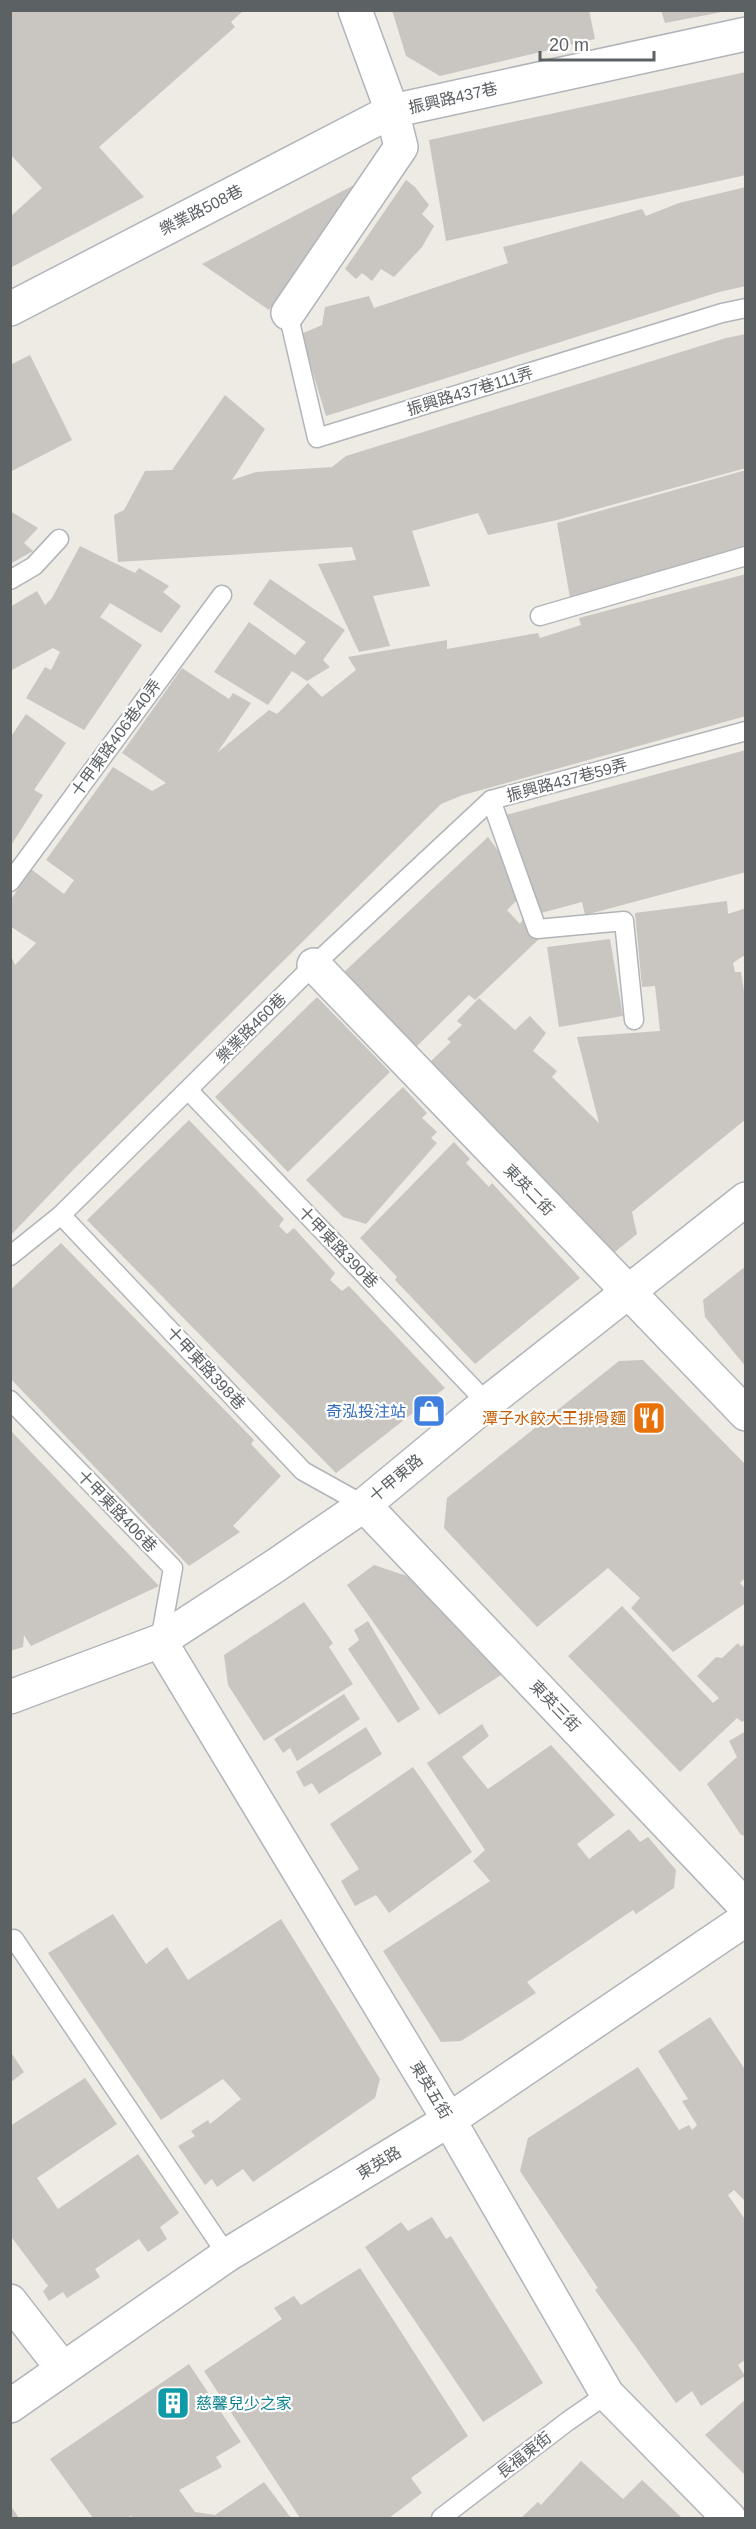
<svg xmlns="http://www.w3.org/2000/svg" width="756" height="2529" font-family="Helvetica,'Noto Sans TC',sans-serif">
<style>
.building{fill:#c9c5c0}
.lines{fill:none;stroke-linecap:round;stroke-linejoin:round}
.service-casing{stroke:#b1b5b9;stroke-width:21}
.minor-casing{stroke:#b1b5b9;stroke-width:36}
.service{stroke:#fff;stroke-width:18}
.minor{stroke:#fff;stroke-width:33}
.labels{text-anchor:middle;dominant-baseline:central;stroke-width:4.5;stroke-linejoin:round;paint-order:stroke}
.street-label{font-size:16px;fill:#5c6164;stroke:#fff}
.shop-label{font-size:16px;fill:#366cbe;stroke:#fff;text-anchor:end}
.food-label{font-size:16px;fill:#c56008;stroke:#fff;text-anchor:end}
.culture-label{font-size:16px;fill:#0d838f;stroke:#fff;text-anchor:start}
</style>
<rect width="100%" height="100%" fill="#eeeae4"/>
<g class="building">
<path d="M10 10H244L231 22 235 27 99 147 144 197 10 268V217L42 188 10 154Z"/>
<path d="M392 10H589L595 39 440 76 406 56Z"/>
<path d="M661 10H722V12L665 23Z"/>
<path d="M746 72V175L446 241 429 140Z"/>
<path d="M406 180 415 187 429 205 422 214 434 226 422 247 394 277 381 269 372 281 362 273 356 279 345 269Z"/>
<path d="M356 184 269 310 202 264Z"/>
<path d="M746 187V286L719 292 326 416 301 334 322 325 325 307 369 296 374 308 508 263 503 247 642 209 646 216 679 203Z"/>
<path d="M746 334V468L557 520 488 535 478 513 412 531 430 586 373 596 390 646 359 652 318 564 356 560 352 547 118 562 114 515 124 510 145 471 172 470 225 395 265 429 232 480 256 472 332 467 346 456 726 338Z"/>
<path d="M30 355 72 440 10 472V365Z"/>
<path d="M746 470V546L570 598 557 523Z"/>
<path d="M10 511 38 528 24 543 33 551 10 564Z"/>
<path d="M80 546 135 573 139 568 169 586 163 592 181 606 161 633 110 603 100 617 142 645 84 730 26 698 45 667 51 670 60 652 53 648 10 671V607L37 591 45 605 52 598Z"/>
<path d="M746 574V716L463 795 441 804 74 1169 10 1236V953L15 965 36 943 10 926V901L31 869 64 894 74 880 46 860 113 767 152 791 166 783 122 753 182 668 229 699 233 693 251 703 217 753 269 710 277 714 308 683 322 697 356 670 348 657 447 640V649L538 633 540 638 581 625 579 618Z"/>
<path d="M270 579 345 630 323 660 330 667 307 681 292 671 268 705 214 672 249 622 295 655 306 642 253 604Z"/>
<path d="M26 714 66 743 34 790 43 795 10 847V738Z"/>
<path d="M746 750V872L585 915 582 902 530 916 502 816Z"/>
<path d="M488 837 499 852 517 900 507 910 520 924 523 919 539 939 475 1000 469 995 416 1047 343 973Z"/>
<path d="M727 901 728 914 746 908V958L743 956 733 963 735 972H741L746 1004V1119L632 1212 637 1234 611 1255 430 1062 451 1042 447 1039 462 1025 457 1021 479 998 515 1030 530 1016 546 1033 533 1051 557 1071 552 1077 599 1123 577 1037 660 1031 655 986 642 987 635 913Z"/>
<path d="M610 939 623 1016 559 1027 547 947Z"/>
<path d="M317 997 390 1072 288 1172 215 1097Z"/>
<path d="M403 1087 427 1113 422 1118 437 1132 431 1138 437 1143 366 1224 343 1217 306 1180Z"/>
<path d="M189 1120 284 1219 279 1226 287 1234 294 1228 335 1273 330 1280 342 1291 349 1286 445 1388 336 1473 87 1220Z"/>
<path d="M454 1142 470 1159 466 1163 489 1187 492 1183 580 1278 475 1364 395 1280 397 1277 360 1238Z"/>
<path d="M61 1243 254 1440 251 1444 281 1476 233 1526 240 1532 189 1566 10 1378V1290Z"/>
<path d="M746 1266V1367L705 1317 703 1300Z"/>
<path d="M643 1360 746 1465V1577L740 1583 746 1590V1603L673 1652 631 1608 640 1598 608 1568 537 1627 444 1528 447 1498 619 1361Z"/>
<path d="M10 1430 159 1586 31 1646 24 1635 23 1647 10 1651Z"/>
<path d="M374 1565 407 1576 501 1675 439 1715 347 1585Z"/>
<path d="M304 1602 333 1643 329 1647 353 1684 264 1741 228 1685 224 1655Z"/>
<path d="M622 1606 713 1703 719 1698 697 1676 716 1657 722 1658 738 1643 741 1647 746 1642V1719L742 1722 737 1718 680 1772 568 1656Z"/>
<path d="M368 1621 420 1709 398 1723 348 1649 359 1640 354 1630Z"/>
<path d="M344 1694 360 1719 297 1761 290 1748 283 1753 274 1739Z"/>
<path d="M482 1724 489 1736 462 1757 488 1789 551 1745 615 1815 577 1844 589 1859 629 1829 640 1842 648 1837 676 1870 674 1888 636 1914 633 1910 527 1982 536 1993 461 2041 441 2042 383 1951 490 1881 473 1861 485 1850 427 1763Z"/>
<path d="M366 1727 382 1754 319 1794 312 1783 304 1787 296 1772Z"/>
<path d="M746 1731V1836L741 1835 707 1784 737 1757 729 1741Z"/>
<path d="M413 1767 472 1852 389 1913 376 1895 355 1906 341 1881 359 1869 330 1824Z"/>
<path d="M113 1914 146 1964 167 1947 188 1980 281 1919 380 2079 375 2098 253 2182 243 2169 217 2187 212 2179 205 2185 178 2146 195 2136 191 2131 208 2120 210 2124 241 2099 223 2079 161 2120 48 1953Z"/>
<path d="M710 2017 746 2071V2202L734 2190 728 2195 746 2221V2359L738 2365 745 2376 701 2406 692 2391 676 2403 595 2290 598 2288 520 2171 528 2138 638 2067 679 2130 689 2125 692 2130 697 2125 682 2101 688 2099 658 2051Z"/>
<path d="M10 2051 24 2072 10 2083Z"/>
<path d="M85 2078 117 2124 37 2178 58 2209 138 2154 179 2213 160 2227 167 2239 148 2252 139 2239 95 2269 100 2277 67 2298 63 2292 49 2301 43 2291 48 2286 10 2235V2126Z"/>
<path d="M432 2217 446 2239 451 2236 543 2383 483 2422 365 2247 401 2222 408 2231Z"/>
<path d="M360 2268 468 2436 411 2478 422 2493 389 2518H300L204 2371 282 2319 274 2308 294 2296 301 2305Z"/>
<path d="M189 2364 241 2442 216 2457 222 2467 179 2490 195 2512 215 2515 264 2482 291 2518H134L131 2516 126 2518H93L50 2459Z"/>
<path d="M746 2399V2476L705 2435Z"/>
<path d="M581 2461 623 2499 642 2480 682 2518H521L538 2502 541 2505Z"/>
<path d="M10 2505 19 2518H10Z"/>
</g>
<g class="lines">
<defs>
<g id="service">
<path d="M288 313 317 438 722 313 746 308"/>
<path d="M10 580 34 566 59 539"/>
<path d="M540 616 746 556"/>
<path d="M491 800 537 929 624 921 634 1020"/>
<path d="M10 882 222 595"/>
<path d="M189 1091 487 1403"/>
<path d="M61 1215 303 1471 364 1505"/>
<path d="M10 1256 61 1215 314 965 491 800 746 731"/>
<path d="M10 1400 173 1568 160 1641"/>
<path d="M14 1939 227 2255"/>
<path d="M441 2518 568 2421 607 2394"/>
</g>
<g id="minor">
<path d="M10 309 392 111 355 10"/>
<path d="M288 313 401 147 392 111 746 34"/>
<path d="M314 965 746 1414"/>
<path d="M364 1505 746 1907"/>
<path d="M160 1641 449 2120 607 2394 729 2518"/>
<path d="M10 1697 160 1641 275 1566 364 1505 487 1403 746 1199"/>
<path d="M10 2301 63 2369"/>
<path d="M10 2406 227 2255 449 2120 746 1919"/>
</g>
</defs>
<use href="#service" class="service-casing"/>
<use href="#minor" class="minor-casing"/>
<use href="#service" class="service"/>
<use href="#minor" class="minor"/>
</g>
<defs>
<symbol id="shop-square" viewBox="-11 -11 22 22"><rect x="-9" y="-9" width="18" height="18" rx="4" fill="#3f7fe0" stroke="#fff"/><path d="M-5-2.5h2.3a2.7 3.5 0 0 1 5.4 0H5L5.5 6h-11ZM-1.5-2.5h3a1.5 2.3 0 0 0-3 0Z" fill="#fff"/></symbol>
<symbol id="restaurant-square" viewBox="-11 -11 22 22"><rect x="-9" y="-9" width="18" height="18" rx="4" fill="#e8710a" stroke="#fff"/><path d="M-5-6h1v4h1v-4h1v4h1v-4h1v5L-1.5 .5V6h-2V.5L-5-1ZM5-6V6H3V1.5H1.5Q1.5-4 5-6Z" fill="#fff"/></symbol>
<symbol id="building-square" viewBox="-11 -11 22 22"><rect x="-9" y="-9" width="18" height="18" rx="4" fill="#0f9aa8" stroke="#fff"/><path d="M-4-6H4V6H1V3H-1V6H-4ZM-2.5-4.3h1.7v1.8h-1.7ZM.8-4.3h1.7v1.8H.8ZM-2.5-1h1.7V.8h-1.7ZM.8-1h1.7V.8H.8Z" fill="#fff"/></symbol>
</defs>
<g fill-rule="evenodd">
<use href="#shop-square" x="410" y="1392" width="38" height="38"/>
<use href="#restaurant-square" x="630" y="1399" width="38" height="38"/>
<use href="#building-square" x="154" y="2384" width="38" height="38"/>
</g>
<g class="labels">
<g class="street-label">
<text transform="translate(453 98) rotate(-13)">振興路437巷</text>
<text transform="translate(201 210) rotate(-27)">樂業路508巷</text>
<text transform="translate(470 391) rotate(-17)">振興路437巷111弄</text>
<text transform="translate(116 738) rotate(-54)">十甲東路406巷40弄</text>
<text transform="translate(567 780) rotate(-15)">振興路437巷59弄</text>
<text transform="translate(251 1028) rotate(-45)">樂業路460巷</text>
<text transform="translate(529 1190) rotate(46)">東英二街</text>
<text transform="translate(338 1247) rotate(46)">十甲東路390巷</text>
<text transform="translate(206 1368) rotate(47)">十甲東路398巷</text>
<text transform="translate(396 1478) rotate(-40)">十甲東路</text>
<text transform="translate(117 1511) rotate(46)">十甲東路406巷</text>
<text transform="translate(555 1706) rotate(46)">東英三街</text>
<text transform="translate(431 2090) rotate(59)">東英五街</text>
<text transform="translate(379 2163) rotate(-31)">東英路</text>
<text transform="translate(524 2455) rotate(-38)">長福東街</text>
</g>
<g class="shop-label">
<text x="406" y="1411">奇泓投注站</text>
</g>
<g class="food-label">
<text x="626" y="1418">潭子水餃大王排骨麵</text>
</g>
<g class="culture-label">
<text x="196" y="2403">慈馨兒少之家</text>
</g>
</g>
<rect width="756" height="2529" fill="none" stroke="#5c6164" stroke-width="24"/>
<path d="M540 51v9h114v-9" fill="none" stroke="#5c6164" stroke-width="3"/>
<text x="549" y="51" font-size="18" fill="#5c6164" stroke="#ffffff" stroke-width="4.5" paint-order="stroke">20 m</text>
</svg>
